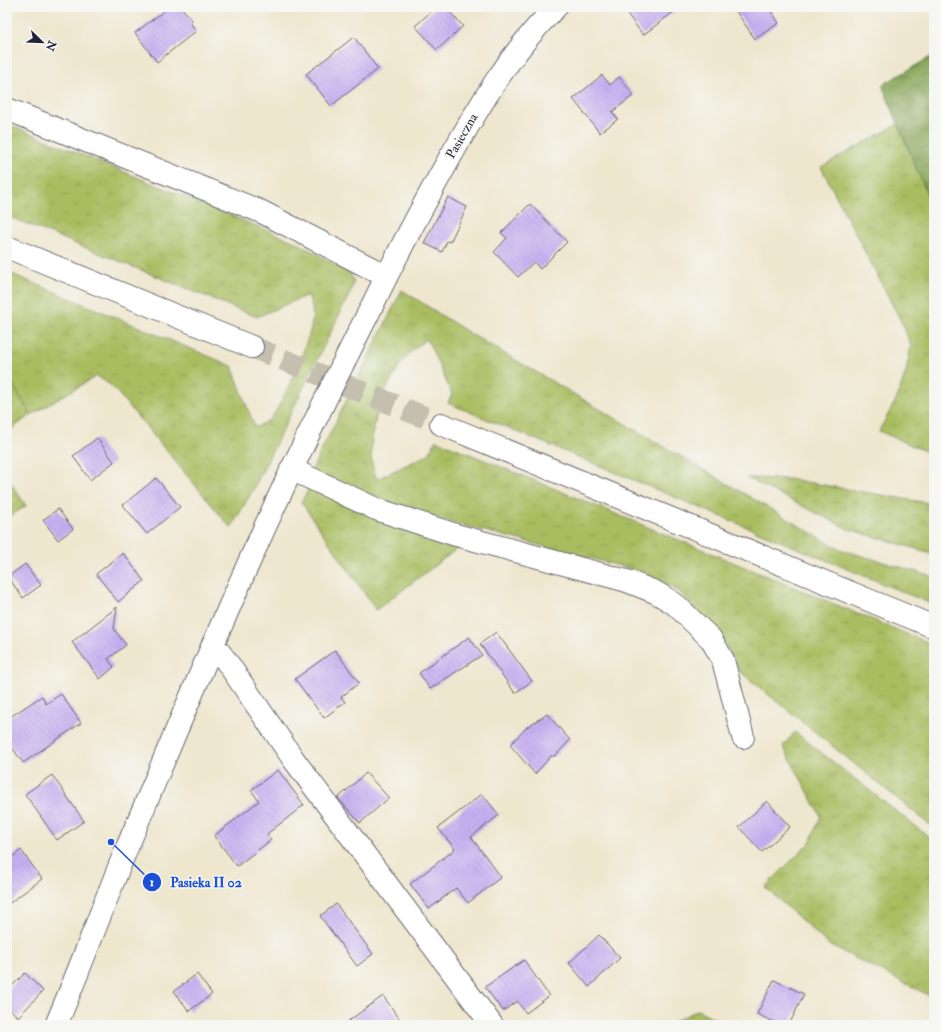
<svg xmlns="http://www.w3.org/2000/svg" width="941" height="1032" font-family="'IM FELL Double Pica',serif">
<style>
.grass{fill:url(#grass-tufts);stroke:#66704e}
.forest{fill:url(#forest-crowns);stroke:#546349}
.wetland{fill:url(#wetland-marsh);stroke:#66704e}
.garden{fill:url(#garden-furrows);stroke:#66704e}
.building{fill:url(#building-back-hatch)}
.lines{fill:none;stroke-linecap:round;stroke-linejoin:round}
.major-tunnel{stroke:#c5bfb0;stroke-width:22;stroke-dasharray:22 11;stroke-linecap:butt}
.minor-casing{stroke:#69676e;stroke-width:24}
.major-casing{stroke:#69676e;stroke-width:24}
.minor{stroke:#fff;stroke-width:22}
.major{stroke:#fff;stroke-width:22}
.labels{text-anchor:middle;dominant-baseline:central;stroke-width:3;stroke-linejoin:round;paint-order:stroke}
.street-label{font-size:13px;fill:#22223b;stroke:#f6f6f2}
.leader{fill:none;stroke:#1d4ed8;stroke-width:1.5}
.callout-dot{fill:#1d4ed8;stroke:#f6f6f2;stroke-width:1.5}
.mark-label{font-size:12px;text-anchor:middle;font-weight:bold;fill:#fff}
.callout-label{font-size:14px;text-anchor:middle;font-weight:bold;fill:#1d4ed8;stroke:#f6f6f2;stroke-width:3;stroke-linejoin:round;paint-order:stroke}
</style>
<defs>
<pattern id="grass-tufts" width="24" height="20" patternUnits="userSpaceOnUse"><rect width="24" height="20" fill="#a9bd61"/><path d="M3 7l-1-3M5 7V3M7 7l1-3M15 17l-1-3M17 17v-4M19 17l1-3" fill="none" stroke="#91a255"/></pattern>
<pattern id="forest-crowns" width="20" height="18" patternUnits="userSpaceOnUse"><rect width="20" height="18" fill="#86a457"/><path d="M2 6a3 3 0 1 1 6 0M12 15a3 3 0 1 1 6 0" fill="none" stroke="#6d8549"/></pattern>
<pattern id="wetland-marsh" width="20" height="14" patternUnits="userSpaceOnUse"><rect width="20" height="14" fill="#a9bd61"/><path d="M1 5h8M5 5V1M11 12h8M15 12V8" fill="none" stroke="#91a255"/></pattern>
<pattern id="garden-furrows" width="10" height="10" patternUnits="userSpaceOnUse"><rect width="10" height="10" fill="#a9bd61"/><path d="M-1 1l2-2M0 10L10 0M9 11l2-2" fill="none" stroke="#91a255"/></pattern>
<pattern id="building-back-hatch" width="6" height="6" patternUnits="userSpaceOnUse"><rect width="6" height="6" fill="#c6b0f2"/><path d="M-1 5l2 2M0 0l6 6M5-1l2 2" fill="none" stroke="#aa97d0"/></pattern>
</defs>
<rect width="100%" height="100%" fill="#f6f6f2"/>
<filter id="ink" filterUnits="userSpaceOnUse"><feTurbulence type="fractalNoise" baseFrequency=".025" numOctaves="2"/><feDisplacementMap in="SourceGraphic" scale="8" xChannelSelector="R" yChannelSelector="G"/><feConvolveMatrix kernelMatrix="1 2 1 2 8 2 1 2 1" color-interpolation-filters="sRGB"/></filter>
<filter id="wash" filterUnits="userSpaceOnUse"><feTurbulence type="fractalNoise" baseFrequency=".012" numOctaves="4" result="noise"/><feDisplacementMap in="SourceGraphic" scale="16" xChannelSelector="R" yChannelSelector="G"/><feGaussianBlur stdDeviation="0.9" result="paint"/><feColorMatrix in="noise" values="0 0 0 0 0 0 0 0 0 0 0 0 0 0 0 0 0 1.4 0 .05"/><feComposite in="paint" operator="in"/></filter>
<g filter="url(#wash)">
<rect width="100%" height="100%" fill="#eee6cd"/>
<g class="grass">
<path d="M7 124 298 243 350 273 354 281 351 291 254 488 231 528 112 386 97 376 31 415 7 375V272L232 366 255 428C260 425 267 422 271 418 282 406 310 339 312 322 314 312 311 304 308 295L257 317 7 216Z"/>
<path d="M898 124 934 211V455L879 431 897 398 906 371 911 346 904 327 821 167Z"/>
<path d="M402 290 471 334 839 549 934 577V605L448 403 452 394 427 339C418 345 411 351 404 360 383 387 360 446 377 479L429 454 436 440 934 645V828L738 670 724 642 680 592 647 573 393 507 311 471Z"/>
<path d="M310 487 462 545 376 610 301 502Z"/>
<path d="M795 732 934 841V998L829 945 765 887 810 842 821 816 783 746Z"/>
<path d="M698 1010 727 1025H666Z"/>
</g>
<path class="forest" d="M934 55V211L882 85Z"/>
<path class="wetland" d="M747 478 789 479 934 504V554L848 529Z"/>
<g class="garden">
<path d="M7 375 31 415 7 432Z"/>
<path d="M7 477 26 506 7 518Z"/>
</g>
<g id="blocks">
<g class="building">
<path d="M169 7H181L192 20 190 22 196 31 157 62 135 33Z"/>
<path d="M436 7H445L463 26 437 50 415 26Z"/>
<path d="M622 7H680L643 35Z"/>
<path d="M733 7H768L779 23 755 39Z"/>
<path d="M354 37 378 69 331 106 306 74Z"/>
<path d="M602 75 610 85 619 77 634 95 612 112 618 119 600 133 573 99Z"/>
<path d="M448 197 467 207 450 242 447 241 442 252 424 243Z"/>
<path d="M530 204 567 242 540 269 534 262 518 277 494 252 507 238 501 233Z"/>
<path d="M97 438 114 462 90 480 73 456Z"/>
<path d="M156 478 180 507 147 534 123 505Z"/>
<path d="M58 509 73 529 58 540 43 520Z"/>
<path d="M123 553 144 581 118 602 96 574Z"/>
<path d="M25 564 41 585 23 598 8 577Z"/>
<path d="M117 607 114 629 126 645 108 659 114 667 100 679 72 642Z"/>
<path d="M496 632 532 681 515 693 480 644Z"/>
<path d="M469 637 482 655 430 689 419 673Z"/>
<path d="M335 650 359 683 341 697 345 702 324 718 295 679Z"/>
<path d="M61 694 81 723 23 763 7 740V719L42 696 46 704Z"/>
<path d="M547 714 570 740 555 756H551L535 774 510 745 527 727Z"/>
<path d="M278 770 304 805 267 834 271 840 237 866 214 836 259 801 251 790Z"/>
<path d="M366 773 389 798 360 823 338 798Z"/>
<path d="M52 775 84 821 57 840 25 794Z"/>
<path d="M482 794 499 815 471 837 501 877 468 903 456 888 429 909 410 884 455 849 438 828Z"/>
<path d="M767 801 790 827 762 852 739 827Z"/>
<path d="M21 850 42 879 7 905V861Z"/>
<path d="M336 904 373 954 357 966 320 916Z"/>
<path d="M599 935 620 958 589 987 569 963Z"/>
<path d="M524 960 549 996 526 1013 517 1001 503 1011 485 987Z"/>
<path d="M25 973 43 991 18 1017 7 1006V991Z"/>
<path d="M197 974 212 994 189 1011 174 991Z"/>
<path d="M774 980 804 994 789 1025H780L757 1014Z"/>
<path d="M383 996 404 1025H343Z"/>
</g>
</g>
</g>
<g filter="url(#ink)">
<use href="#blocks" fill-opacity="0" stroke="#69676e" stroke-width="1"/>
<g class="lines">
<path class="major-tunnel" d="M252 347 441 424"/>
<defs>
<g id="minor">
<path d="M7 109 262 212 386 276"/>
<path d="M291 469 376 509 456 535 627 581 655 592 667 599 676 605 711 639 723 660 743 737"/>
<path d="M213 644 227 662 294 760 492 1025"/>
<path d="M56 1025C81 967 102 908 126 850 167 753 207 656 250 560 288 475 329 391 371 308 395 258 421 209 448 161 479 106 511 51 556 7"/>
</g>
<g id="major">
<path d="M7 247 252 347"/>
<path d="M441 424 934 627"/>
</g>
</defs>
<use href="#minor" class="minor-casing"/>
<use href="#major" class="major-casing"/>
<use href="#minor" class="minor"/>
<use href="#major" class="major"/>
</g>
</g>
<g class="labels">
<g class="street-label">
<text transform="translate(462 136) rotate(-60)">Pasieczna</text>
</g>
</g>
<path class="leader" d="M111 842L152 882"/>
<g class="callout-dot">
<circle cx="111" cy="842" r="4"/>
<circle cx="152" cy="882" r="10"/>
</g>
<g class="mark-label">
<text x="152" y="886">1</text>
</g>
<g class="callout-label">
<text x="206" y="887">Pasieka II 02</text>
</g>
<rect width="941" height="1032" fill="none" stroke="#f6f6f2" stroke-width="24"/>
<g transform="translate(42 42) rotate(113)" stroke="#f6f6f2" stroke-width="3" paint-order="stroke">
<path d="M0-3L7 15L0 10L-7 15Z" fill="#22223b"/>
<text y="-6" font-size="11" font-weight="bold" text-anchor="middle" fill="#22223b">N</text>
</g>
</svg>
